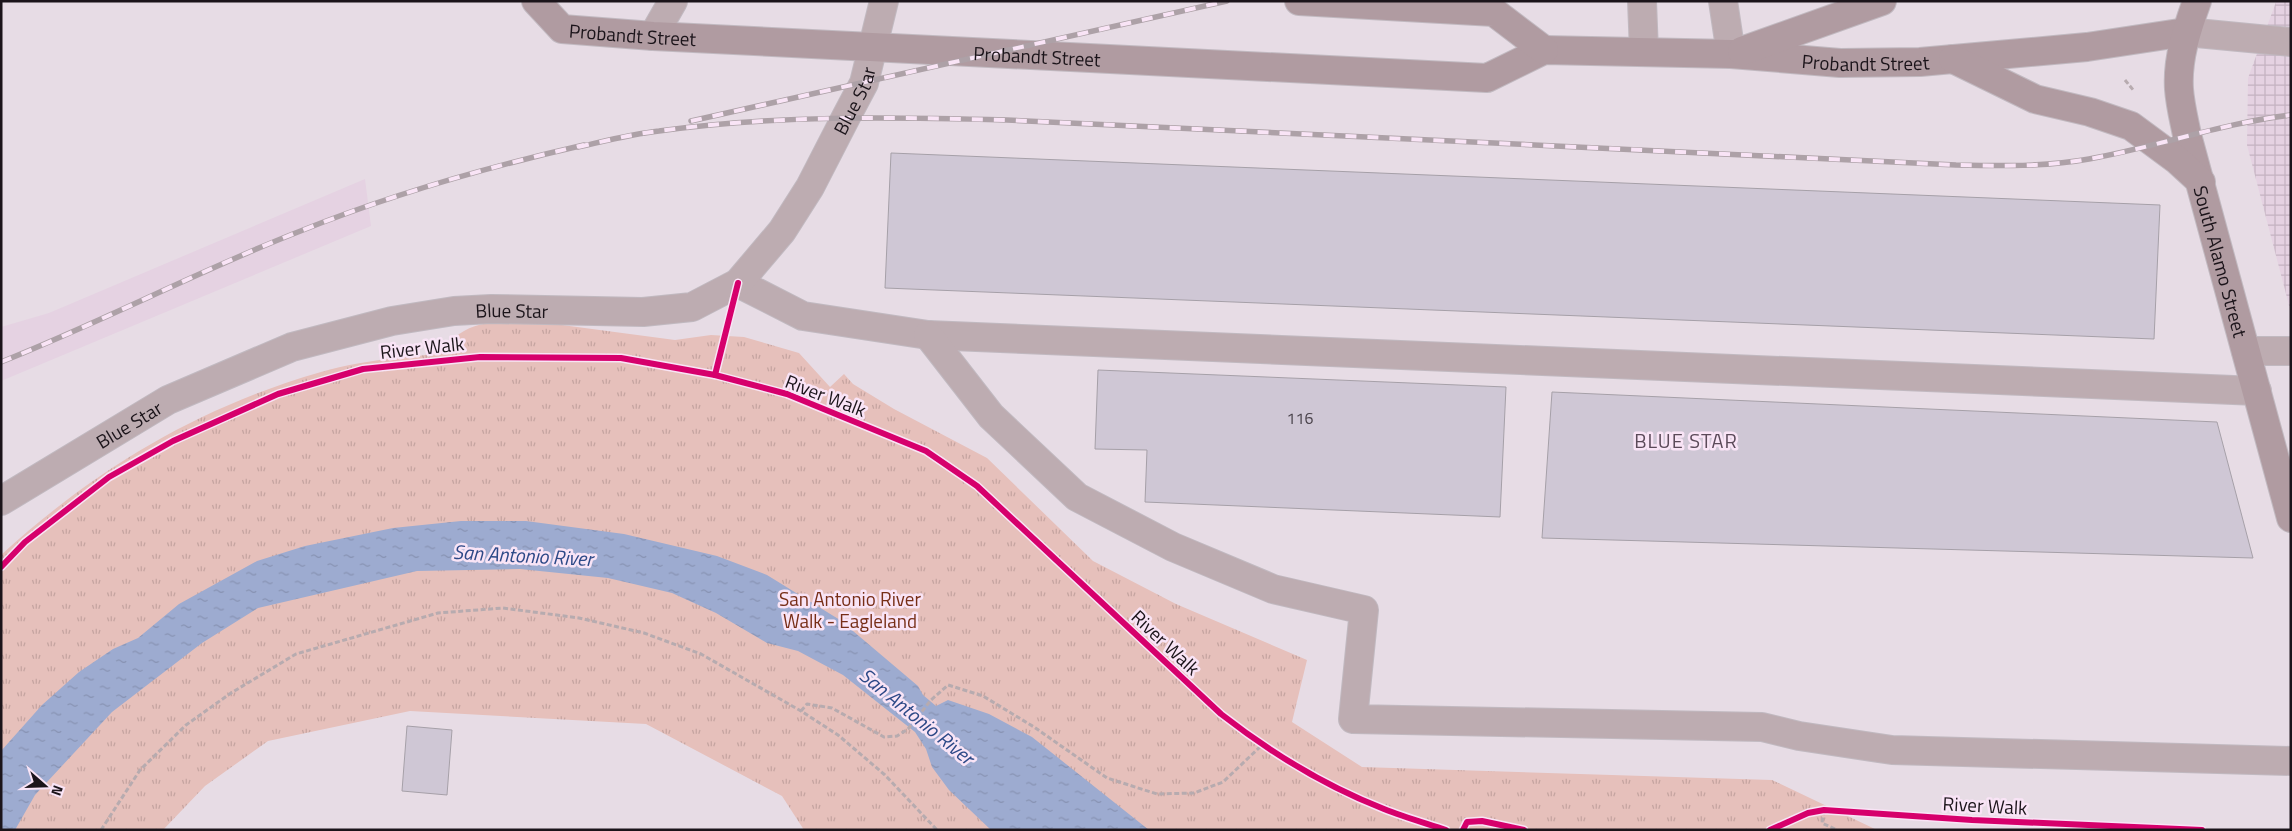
<svg xmlns="http://www.w3.org/2000/svg" width="2292" height="831" font-family="'Titillium Web',sans-serif">
<style>
.built{fill:#e5d2e2}
.industrial{fill:url(#industrial-grid)}
.park{fill:url(#park-tufts)}
.water{fill:url(#water-ripples)}
.building{fill:#cfc7d5;stroke:#a6a0a8}
.lines{fill:none;stroke-linecap:round;stroke-linejoin:round}
.minor-casing{stroke:#c1b9c0;stroke-width:30}
.major-casing{stroke:#c1b9c0;stroke-width:30}
.path{stroke:#b7abaf;stroke-width:3;stroke-dasharray:5 2.5;stroke-linecap:butt}
.minor{stroke:#bdacb1;stroke-width:28}
.major{stroke:#b09ba1;stroke-width:28}
.rail-casing{stroke:#ada1a7;stroke-width:5.5}
.rail{stroke:#f9e4f6;stroke-width:4;stroke-dasharray:11;stroke-linecap:butt}
.cycleway-casing{stroke:#f9e4f6;stroke-width:9}
.cycleway{stroke:#d6006c;stroke-width:6}
.labels{text-anchor:middle;dominant-baseline:central;stroke-width:5;stroke-linejoin:round;paint-order:stroke}
.number-label{font-size:16px;fill:#49424a}
.street-label{font-size:19px;fill:#1b141a;stroke:#f9e4f6}
.park-label{font-size:19px;fill:#772e17;stroke:#f9e4f6}
.neighbourhood-label{font-size:20px;letter-spacing:1px;fill:#5b4a59;stroke:#f9e4f6}
.water-label{font-size:20px;font-style:italic;fill:#2d4987;stroke:#f9e4f6}
</style>
<defs>
<pattern id="industrial-grid" width="8" height="8" patternUnits="userSpaceOnUse" patternTransform="scale(1.25)"><rect width="8" height="8" fill="#e5d2e2"/><path d="M0 4h8M4 0v8" fill="none" stroke="#c4b3c1"/></pattern>
<pattern id="park-tufts" width="24" height="20" patternUnits="userSpaceOnUse" patternTransform="scale(1.25)"><rect width="24" height="20" fill="#e6c0bb"/><path d="M3 7l-1-3M5 7V3M7 7l1-3M15 17l-1-3M17 17v-4M19 17l1-3" fill="none" stroke="#c5a4a0"/></pattern>
<pattern id="water-ripples" width="26" height="14" patternUnits="userSpaceOnUse" patternTransform="scale(1.25)"><rect width="26" height="14" fill="#9dabd0"/><path d="M2 4q2-2 4 0t4 0M15 11q2-2 4 0t4 0" fill="none" stroke="#8792b2"/></pattern>
</defs>
<rect width="100%" height="100%" fill="#e7dce5"/>
<path class="built" d="M365 179 371 226 1 381V327L49 313Z"/>
<path class="industrial" d="M2291 1V313L2247 145 2248 78 2276 2Z"/>
<path class="park" d="M511 321 562 325 675 340 711 335 744 337 799 353 830 387 844 374 853 384 894 409 987 458 1093 561 1176 604 1307 660 1292 722 1362 767 1772 780 1877 830H804L782 796 646 724 410 711 268 741 205 786 163 830H1V555C95 469 199 407 321 372 345 365 370 361 395 358 407 356 421 357 433 353 444 350 453 337 464 331 478 323 495 322 511 321Z"/>
<path class="water" d="M461 521H526L624 534 717 556 767 575 840 620 918 686 923 695 936 706 948 700 989 714 1032 737 1149 830H991L949 790 932 767 926 749 915 732 843 675 798 651 767 643 716 613 672 593 608 578 520 569 417 571 258 608 202 643 112 712 35 795 15 830H1V751L42 705 79 672 113 649 138 638 179 604 257 561 305 546 393 528Z"/>
<g class="building">
<path d="M891 153 2160 205 2154 339 885 288Z"/>
<path d="M1098 370 1506 387 1500 517 1145 502 1147 450 1095 449Z"/>
<path d="M1552 392 2217 422 2253 558 1542 538Z"/>
<path d="M407 726 452 730 447 795 402 791Z"/>
</g>
<g class="lines">
<defs>
<g id="minor">
<path d="M1642 1 1644 52"/>
<path d="M1723 1 1731 54"/>
<path d="M2186 32 2291 42"/>
<path d="M653 36 673 1"/>
<path d="M738 283 803 316 928 335 2257 391"/>
<path d="M928 335 991 416 1077 497 1173 547 1273 589 1364 610 1353 719 1762 727 1799 736 1892 750 2291 761"/>
<path d="M2246 351H2291"/>
<path id="s1" d="M1 501 168 400 292 347 392 321 454 311 491 309 643 312 692 307 738 283 782 231 810 187 846 117 864 83 884 1"/>
</g>
<g id="major">
<path id="s2" d="M536 1 562 29 653 36 1487 78 1544 50 1731 54 1840 63 1920 62 2087 47 2186 32"/>
<path d="M1299 1 1494 12 1544 50"/>
<path id="s3" d="M2197 1C2187 29 2177 59 2179 89 2180 104 2184 120 2187 135L2291 518"/>
<path d="M1742 51 1882 1"/>
<path d="M1953 59 2035 99 2090 112 2131 126 2177 160 2201 182"/>
</g>
</defs>
<use href="#minor" class="minor-casing"/>
<use href="#major" class="major-casing"/>
<g class="path">
<path d="M2125 80 2134 91"/>
<path d="M801 711 807 704 832 708 884 737 897 736 908 729 931 700 948 685 983 696 1034 727 1107 778 1157 794 1194 793 1223 782 1262 745"/>
<path d="M1824 810 1822 823 1837 830"/>
<path d="M101 830 140 770 186 725 231 693 296 654 438 613 503 608 579 618 644 633 701 654 801 711 838 735 885 775 937 830"/>
</g>
<use href="#minor" class="minor"/>
<use href="#major" class="major"/>
<defs>
<g id="rail">
<path d="M691 121 1227 1"/>
<path d="M578 147C605 141 632 134 659 131 775 115 891 117 1007 120L1956 165C2000 166 2045 167 2089 159 2157 147 2222 123 2291 115"/>
<path d="M1 362C102 322 198 271 298 232 390 195 487 167 584 145"/>
</g>
</defs>
<use href="#rail" class="rail-casing"/>
<use href="#rail" class="rail"/>
<defs>
<g id="cycleway">
<path d="M715 375 738 283"/>
<path d="M1 567 25 542 109 477 173 441 278 394 363 369 480 357 621 358 715 375 787 394 926 451 977 486 1221 714C1271 753 1325 786 1384 809 1404 817 1425 823 1446 830"/>
<path d="M1463 830 1467 822 1482 821 1524 830"/>
<path d="M1770 830 1808 813 1824 810 1972 820 2202 830"/>
</g>
</defs>
<use href="#cycleway" class="cycleway-casing"/>
<use href="#cycleway" class="cycleway"/>
</g>
<g class="labels">
<g class="number-label">
<text x="1300" y="418">116</text>
</g>
<g class="street-label">
<text stroke="none"><textPath href="#s2" startOffset="109">Probandt Street</textPath></text>
<text stroke="none"><textPath href="#s2" startOffset="514">Probandt Street</textPath></text>
<text stroke="none"><textPath href="#s2" startOffset="1350">Probandt Street</textPath></text>
<text stroke="none"><textPath href="#s1" startOffset="1004">Blue Star</textPath></text>
<text stroke="none"><textPath href="#s3" startOffset="268">South Alamo Street</textPath></text>
<text stroke="none"><textPath href="#s1" startOffset="554">Blue Star</textPath></text>
<text transform="translate(422 347) rotate(-6)">River Walk</text>
<text transform="translate(826 395) rotate(21)">River Walk</text>
<text stroke="none"><textPath href="#s1" startOffset="149">Blue Star</textPath></text>
<text transform="translate(1166 642) rotate(43)">River Walk</text>
<text transform="translate(1985 805) rotate(3)">River Walk</text>
</g>
<g class="park-label">
<text x="850" y="598">San Antonio River<tspan x="850" dy="22">Walk - Eagleland</tspan></text>
</g>
<g class="neighbourhood-label">
<text x="1686" y="440">BLUE STAR</text>
</g>
<g class="water-label">
<text transform="translate(523 555) rotate(3)">San Antonio River</text>
<text transform="translate(917 716) rotate(39)">San Antonio River</text>
</g>
</g>
<rect width="2292" height="831" fill="none" stroke="#1b141a" stroke-width="5"/>
<g transform="translate(45 786) rotate(110)" stroke="#f9e4f6" stroke-width="4" paint-order="stroke">
<path d="M0-4L9 19L0 12L-9 19Z" fill="#1b141a"/>
<text y="-8" font-size="14" font-weight="bold" text-anchor="middle" fill="#1b141a">N</text>
</g>
</svg>
